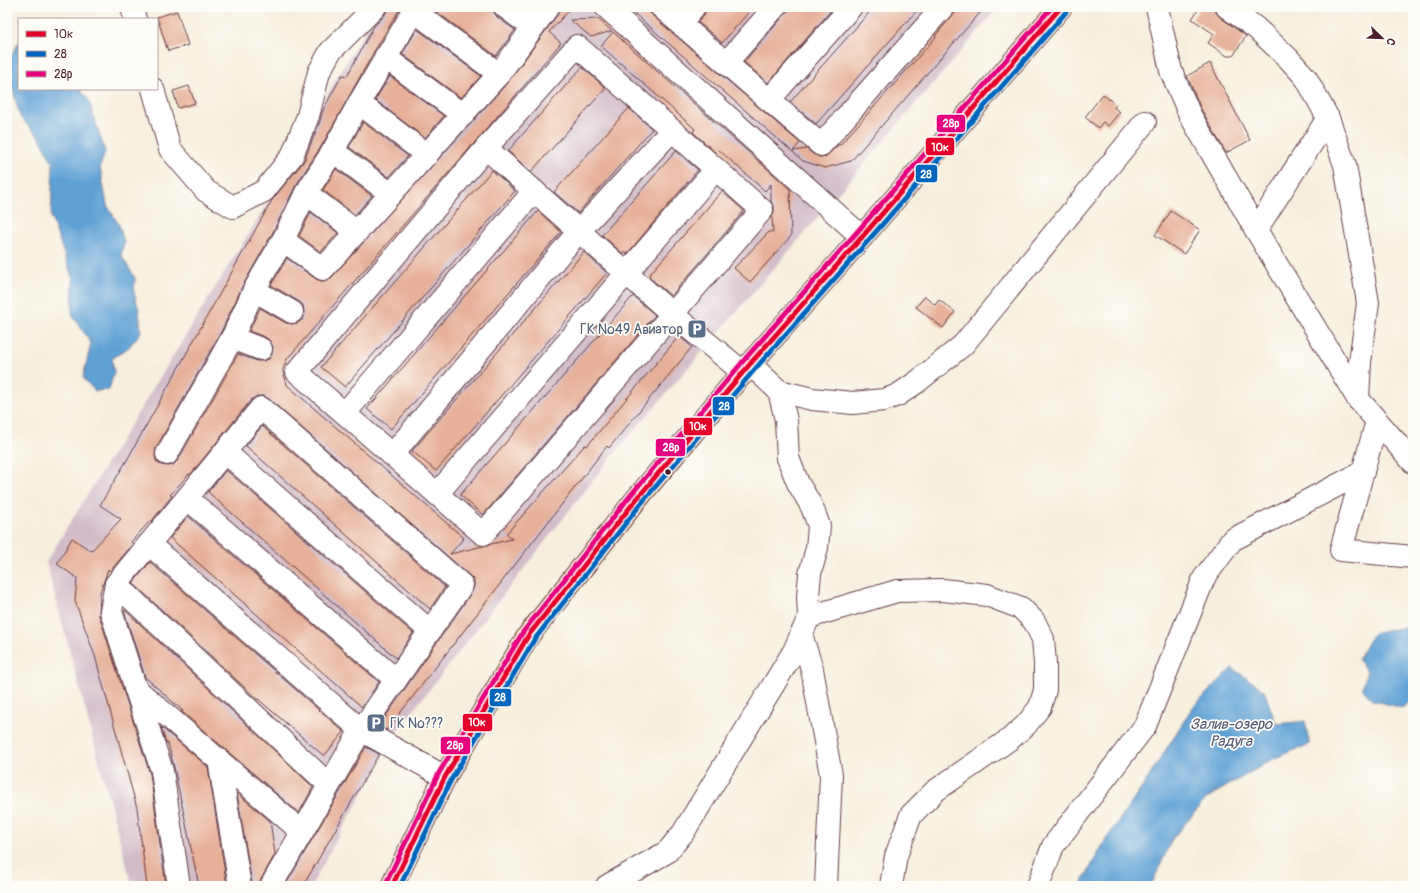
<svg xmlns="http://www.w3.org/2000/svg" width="1420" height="893" font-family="Pangolin,sans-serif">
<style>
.industrial{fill:#d1bdc9}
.water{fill:#60a1d4;stroke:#556080}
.building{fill:#e6b099}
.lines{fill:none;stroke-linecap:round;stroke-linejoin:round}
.minor-casing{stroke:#643e46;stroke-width:24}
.major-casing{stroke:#643e46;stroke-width:24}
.minor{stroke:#fff;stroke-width:22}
.major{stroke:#fdbc6f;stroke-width:22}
.bus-1-casing{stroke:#fdfcf7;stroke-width:8}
.bus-2-casing{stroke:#fdfcf7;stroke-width:8}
.bus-3-casing{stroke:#fdfcf7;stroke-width:8}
.bus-1{stroke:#e4002b;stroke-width:5}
.bus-2{stroke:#0065bd;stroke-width:5}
.bus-3{stroke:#e5007d;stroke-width:5}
.bus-dot{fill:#4a1f2b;stroke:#fdfcf7;stroke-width:1.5}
.labels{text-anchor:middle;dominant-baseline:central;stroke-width:3.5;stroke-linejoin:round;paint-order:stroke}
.service-label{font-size:14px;fill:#4e5e75;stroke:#fdfcf7;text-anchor:end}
.water-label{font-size:15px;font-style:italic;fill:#545a77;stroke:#fdfcf7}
.line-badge{stroke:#fdfcf7;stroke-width:1.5}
.badge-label{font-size:11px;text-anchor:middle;font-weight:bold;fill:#fff}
</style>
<rect width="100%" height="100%" fill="#fdfcf7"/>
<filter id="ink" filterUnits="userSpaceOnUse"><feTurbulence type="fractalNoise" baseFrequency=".025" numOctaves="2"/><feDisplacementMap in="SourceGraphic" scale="8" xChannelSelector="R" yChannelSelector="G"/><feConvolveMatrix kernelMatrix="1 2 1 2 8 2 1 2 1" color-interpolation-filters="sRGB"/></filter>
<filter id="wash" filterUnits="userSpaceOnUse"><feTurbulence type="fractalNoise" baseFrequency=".012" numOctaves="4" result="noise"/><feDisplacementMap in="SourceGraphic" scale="16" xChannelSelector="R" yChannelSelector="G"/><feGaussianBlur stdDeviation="0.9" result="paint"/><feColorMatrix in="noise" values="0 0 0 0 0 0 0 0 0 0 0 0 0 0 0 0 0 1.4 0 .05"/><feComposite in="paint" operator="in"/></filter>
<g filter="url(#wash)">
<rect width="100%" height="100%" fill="#f7efde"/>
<path class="industrial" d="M380 7H999L608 461 397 731 311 886H132L46 562 271 197 339 74Z"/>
<g class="water">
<path d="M19 42V89H79L88 98 105 152 100 167 107 205 119 225 124 242 121 255 135 278 134 293 139 310 141 332 129 347 112 359 114 372 109 390 95 391 83 378 91 343 72 315 73 280 51 217 53 163 39 137 20 117 11 83V56Z"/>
<path d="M1404 627 1413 630V699L1402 708 1372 700 1362 688 1367 671 1358 660 1372 634Z"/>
<path d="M1232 668 1264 690 1276 724 1305 721 1310 744 1275 758 1207 798 1172 839 1151 886H1080L1105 841 1143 786 1192 708Z"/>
</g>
<g id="blocks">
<g class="building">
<path d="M387 7H401L375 50 322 145 295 187 272 234 243 285 221 332 156 448 155 455 156 461 161 465 168 466 173 465 178 460 238 354 257 361H263L269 359 272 354 273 347 270 341 265 337 249 331 260 308 286 323 292 324 298 323 303 319 304 312 303 305 298 301 271 285 287 258 316 279 321 281H327L332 277 508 82 558 14 560 7H572L549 32 561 43 287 359 283 370 287 385 464 538 450 554 512 539 506 534 585 445 587 446 679 336 692 347 609 448 607 446 387 730 379 726 472 592 474 586V580L470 576 269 399 264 396H257L251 400 190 475 189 474 170 495 172 496 151 522 150 521 131 542 133 544 110 571 108 569 100 593 99 615 150 774 166 886H147L137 808 95 656 75 601 77 578 57 564 72 538 91 551 121 519 100 505 127 460 272 200 304 161 320 121 323 110 342 75 347 76 374 26 384 16 387 11Z"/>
<path d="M430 7H493L494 12 497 17 515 30 496 56Z"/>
<path d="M627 7H649V11L653 16 800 143 793 151 807 149 813 154 819 157H825L838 145H840L936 37 935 36 960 7H985L851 161 825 168 803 161Z"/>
<path d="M707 7H753L722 43 698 22 704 15Z"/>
<path d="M791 7H834L768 83 744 62Z"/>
<path d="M874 7H920L816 124 790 102Z"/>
<path d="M1200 7H1210L1215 11 1220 17 1246 36 1233 56H1227L1208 43 1214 34 1192 19Z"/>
<path d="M177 11 188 45 168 51 157 17Z"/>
<path d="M598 19 612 31 591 37 570 20Z"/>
<path d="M417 29 481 76 461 98 402 54Z"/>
<path d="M613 32 790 189 791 236 750 282 734 268 770 231 773 233 772 217 774 212V206L771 202V184L765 191 719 150 716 153 693 132 695 129 601 46Z"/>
<path d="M1210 63 1250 140 1226 153 1201 109 1187 76Z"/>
<path d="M582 67 606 88 531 172 508 151Z"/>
<path d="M390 76 444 116 425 138 375 100Z"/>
<path d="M189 86 195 103 178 108 173 91Z"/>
<path d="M1103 94 1116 105 1114 108 1120 112 1108 126 1103 122 1098 128 1085 117Z"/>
<path d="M629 108 652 129 578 213 554 192Z"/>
<path d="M363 122 408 156 389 177 349 147Z"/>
<path d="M676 151 698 170 627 254 625 252 623 254 602 235Z"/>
<path d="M336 169 372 196 355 215 323 190Z"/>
<path d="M492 170 515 191 345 387 321 367Z"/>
<path d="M722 191 744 211 671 296 649 277 650 276 649 275Z"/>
<path d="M538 211 561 232 391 429 367 409Z"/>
<path d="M1171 211 1200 230 1184 254 1155 235Z"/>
<path d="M311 212 338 233 321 252 299 236Z"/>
<path d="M584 252 607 273 436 471 412 451Z"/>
<path d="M633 296 655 315 483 515 460 495Z"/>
<path d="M925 296 935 305 939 300 955 312 943 328 916 307Z"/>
<path d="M262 426 445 587 430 609 246 446Z"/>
<path d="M226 470 413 633 396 658 208 492Z"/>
<path d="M188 516 379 682 362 707 170 538Z"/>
<path d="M150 562 344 732 324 756 258 699V700L133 583Z"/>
<path d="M125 610 313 787 299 813 181 711H183L145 677 124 611Z"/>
<path d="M161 727 208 767 227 886H199L174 767 168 743H166Z"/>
<path d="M366 747 379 754 303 886H285Z"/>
<path d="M237 793 270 821 275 854 259 883 252 884Z"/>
</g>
</g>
</g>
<g filter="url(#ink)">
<use href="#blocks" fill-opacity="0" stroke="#643e46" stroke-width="1"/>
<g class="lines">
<defs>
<g id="minor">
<path d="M132 7 135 19"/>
<path d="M505 7 532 27"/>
<path d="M606 7 862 237"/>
<path d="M661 7 821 145 943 7"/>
<path d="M1157 7 1171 71 1190 115 1256 230 1358 399 1413 462"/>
<path d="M1227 7 1256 28 1289 59 1306 78 1328 118 1345 165 1368 303 1360 362 1358 399"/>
<path d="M414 11 499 74"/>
<path d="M680 24 694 7"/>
<path d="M577 46 762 210 483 534 297 372 486 148Z"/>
<path d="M385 57 463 115"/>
<path d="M726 63 775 7"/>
<path d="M153 89 170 149 206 191 233 207 264 191 292 156 308 116 319 72 330 52 375 7"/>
<path d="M769 100 851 7"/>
<path d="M359 103 427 155"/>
<path d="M486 148 672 314 744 373"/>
<path d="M333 151 391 194"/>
<path d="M306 193 357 232"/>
<path d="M1256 230 1328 118"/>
<path d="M283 240 323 269 391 194 499 74 548 7"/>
<path d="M254 290 292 312"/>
<path d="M232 338 261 349"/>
<path d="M779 391 812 399 853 403 884 400 898 395 917 382 963 345 1145 122"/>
<path d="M345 413 534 191"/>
<path d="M1377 421 1341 550 1413 557"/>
<path d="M225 452 430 631"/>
<path d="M167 454 232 338 254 290 283 240 306 193 333 151 359 103 416 7"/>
<path d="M392 455 579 231 672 130"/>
<path d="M437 494 716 169"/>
<path d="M187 498 396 680"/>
<path d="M149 544 361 730 445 777"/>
<path d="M116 584 329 785"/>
<path d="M809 617 897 591 943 590 987 595 1021 608 1034 621 1043 639 1045 663V690L1040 707 1026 725 1010 739 935 791 911 815 896 856 891 886"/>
<path d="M801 634 812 669 831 775 826 886"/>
<path d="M135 688 302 832"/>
<path d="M219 760 240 886"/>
<path d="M179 886 162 771 111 611 116 584 261 408 462 585 361 730 271 886"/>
<path d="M607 886 667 852 683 833 794 651 809 617 808 596 810 574 817 548 819 526 812 507 798 483 788 458 786 420 779 391 750 364"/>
<path d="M1038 886 1053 846 1145 726 1204 578 1232 540 1363 472"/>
</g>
<path id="major" d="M392 886 445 777 528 636 635 501 750 364 862 237 1061 7"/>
</defs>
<use href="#minor" class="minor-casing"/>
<use href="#major" class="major-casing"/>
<use href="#minor" class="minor"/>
<use href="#major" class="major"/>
<defs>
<path id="bus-1" d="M392 886 445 777 528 636 635 501 750 364 862 237 1061 7"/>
<path id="bus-2" d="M400 886 451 780 534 640 640 505 755 369 867 242 1066 12"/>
<path id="bus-3" d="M386 883 439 773 523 632 630 496 745 359 857 232 1052 7"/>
</defs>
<use href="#bus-1" class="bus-1-casing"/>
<use href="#bus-2" class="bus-2-casing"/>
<use href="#bus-3" class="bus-3-casing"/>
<use href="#bus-1" class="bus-1"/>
<use href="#bus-2" class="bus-2"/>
<use href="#bus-3" class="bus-3"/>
</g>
</g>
<defs>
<symbol id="parking-square" viewBox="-11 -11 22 22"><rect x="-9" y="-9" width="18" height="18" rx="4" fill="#5c6f8a" stroke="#fdfcf7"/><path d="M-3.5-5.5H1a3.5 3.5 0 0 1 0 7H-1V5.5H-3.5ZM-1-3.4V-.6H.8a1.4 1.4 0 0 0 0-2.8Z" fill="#fff"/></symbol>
</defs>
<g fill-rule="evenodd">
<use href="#parking-square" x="686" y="318" width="22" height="22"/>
<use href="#parking-square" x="365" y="712" width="22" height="22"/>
</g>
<circle class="bus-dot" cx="668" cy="472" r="3.5"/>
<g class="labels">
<g class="service-label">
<text x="683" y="329">ГК №49 Авиатор</text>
<text x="390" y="723" text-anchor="start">ГК №???</text>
</g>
<g class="water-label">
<text x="1231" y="724">Залив-озеро<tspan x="1231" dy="17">Радуга</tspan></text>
</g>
</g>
<g class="line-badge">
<rect x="936" y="114" width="30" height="19" rx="4" fill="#e5007d"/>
<rect x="925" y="137" width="30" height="19" rx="4" fill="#e4002b"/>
<rect x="915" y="164" width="23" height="19" rx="4" fill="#0065bd"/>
<rect x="712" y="396" width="23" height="20" rx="4" fill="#0065bd"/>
<rect x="683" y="417" width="30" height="19" rx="4" fill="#e4002b"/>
<rect x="655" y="438" width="31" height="19" rx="4" fill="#e5007d"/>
<rect x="489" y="688" width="23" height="19" rx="4" fill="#0065bd"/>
<rect x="462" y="713" width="31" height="19" rx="4" fill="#e4002b"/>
<rect x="440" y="736" width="31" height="19" rx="4" fill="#e5007d"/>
</g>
<g class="badge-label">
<text x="951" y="127">28р</text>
<text x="940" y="151">10к</text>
<text x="926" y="178">28</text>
<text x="724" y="410">28</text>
<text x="698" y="430">10к</text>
<text x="671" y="451">28р</text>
<text x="500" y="701">28</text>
<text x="477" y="726">10к</text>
<text x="455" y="749">28р</text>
</g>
<rect width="1420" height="893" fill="none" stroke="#fdfcf7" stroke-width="24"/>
<rect x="18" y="18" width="140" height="72" fill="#fdfcf7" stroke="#b5a4a5"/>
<rect x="26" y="31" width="20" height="6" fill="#e4002b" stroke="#b5a4a5"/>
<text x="54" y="38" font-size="12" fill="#4a1f2b">10к</text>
<rect x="26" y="51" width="20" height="6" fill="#0065bd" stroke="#b5a4a5"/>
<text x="54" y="58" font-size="12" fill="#4a1f2b">28</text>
<rect x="26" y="71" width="20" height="6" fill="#e5007d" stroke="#b5a4a5"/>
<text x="54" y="78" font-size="12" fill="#4a1f2b">28р</text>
<g transform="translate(1382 38) rotate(113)" stroke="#fdfcf7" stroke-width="3" paint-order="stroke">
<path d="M0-3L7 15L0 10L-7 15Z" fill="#4a1f2b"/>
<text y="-6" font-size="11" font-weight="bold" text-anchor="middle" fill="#4a1f2b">С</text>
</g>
</svg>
